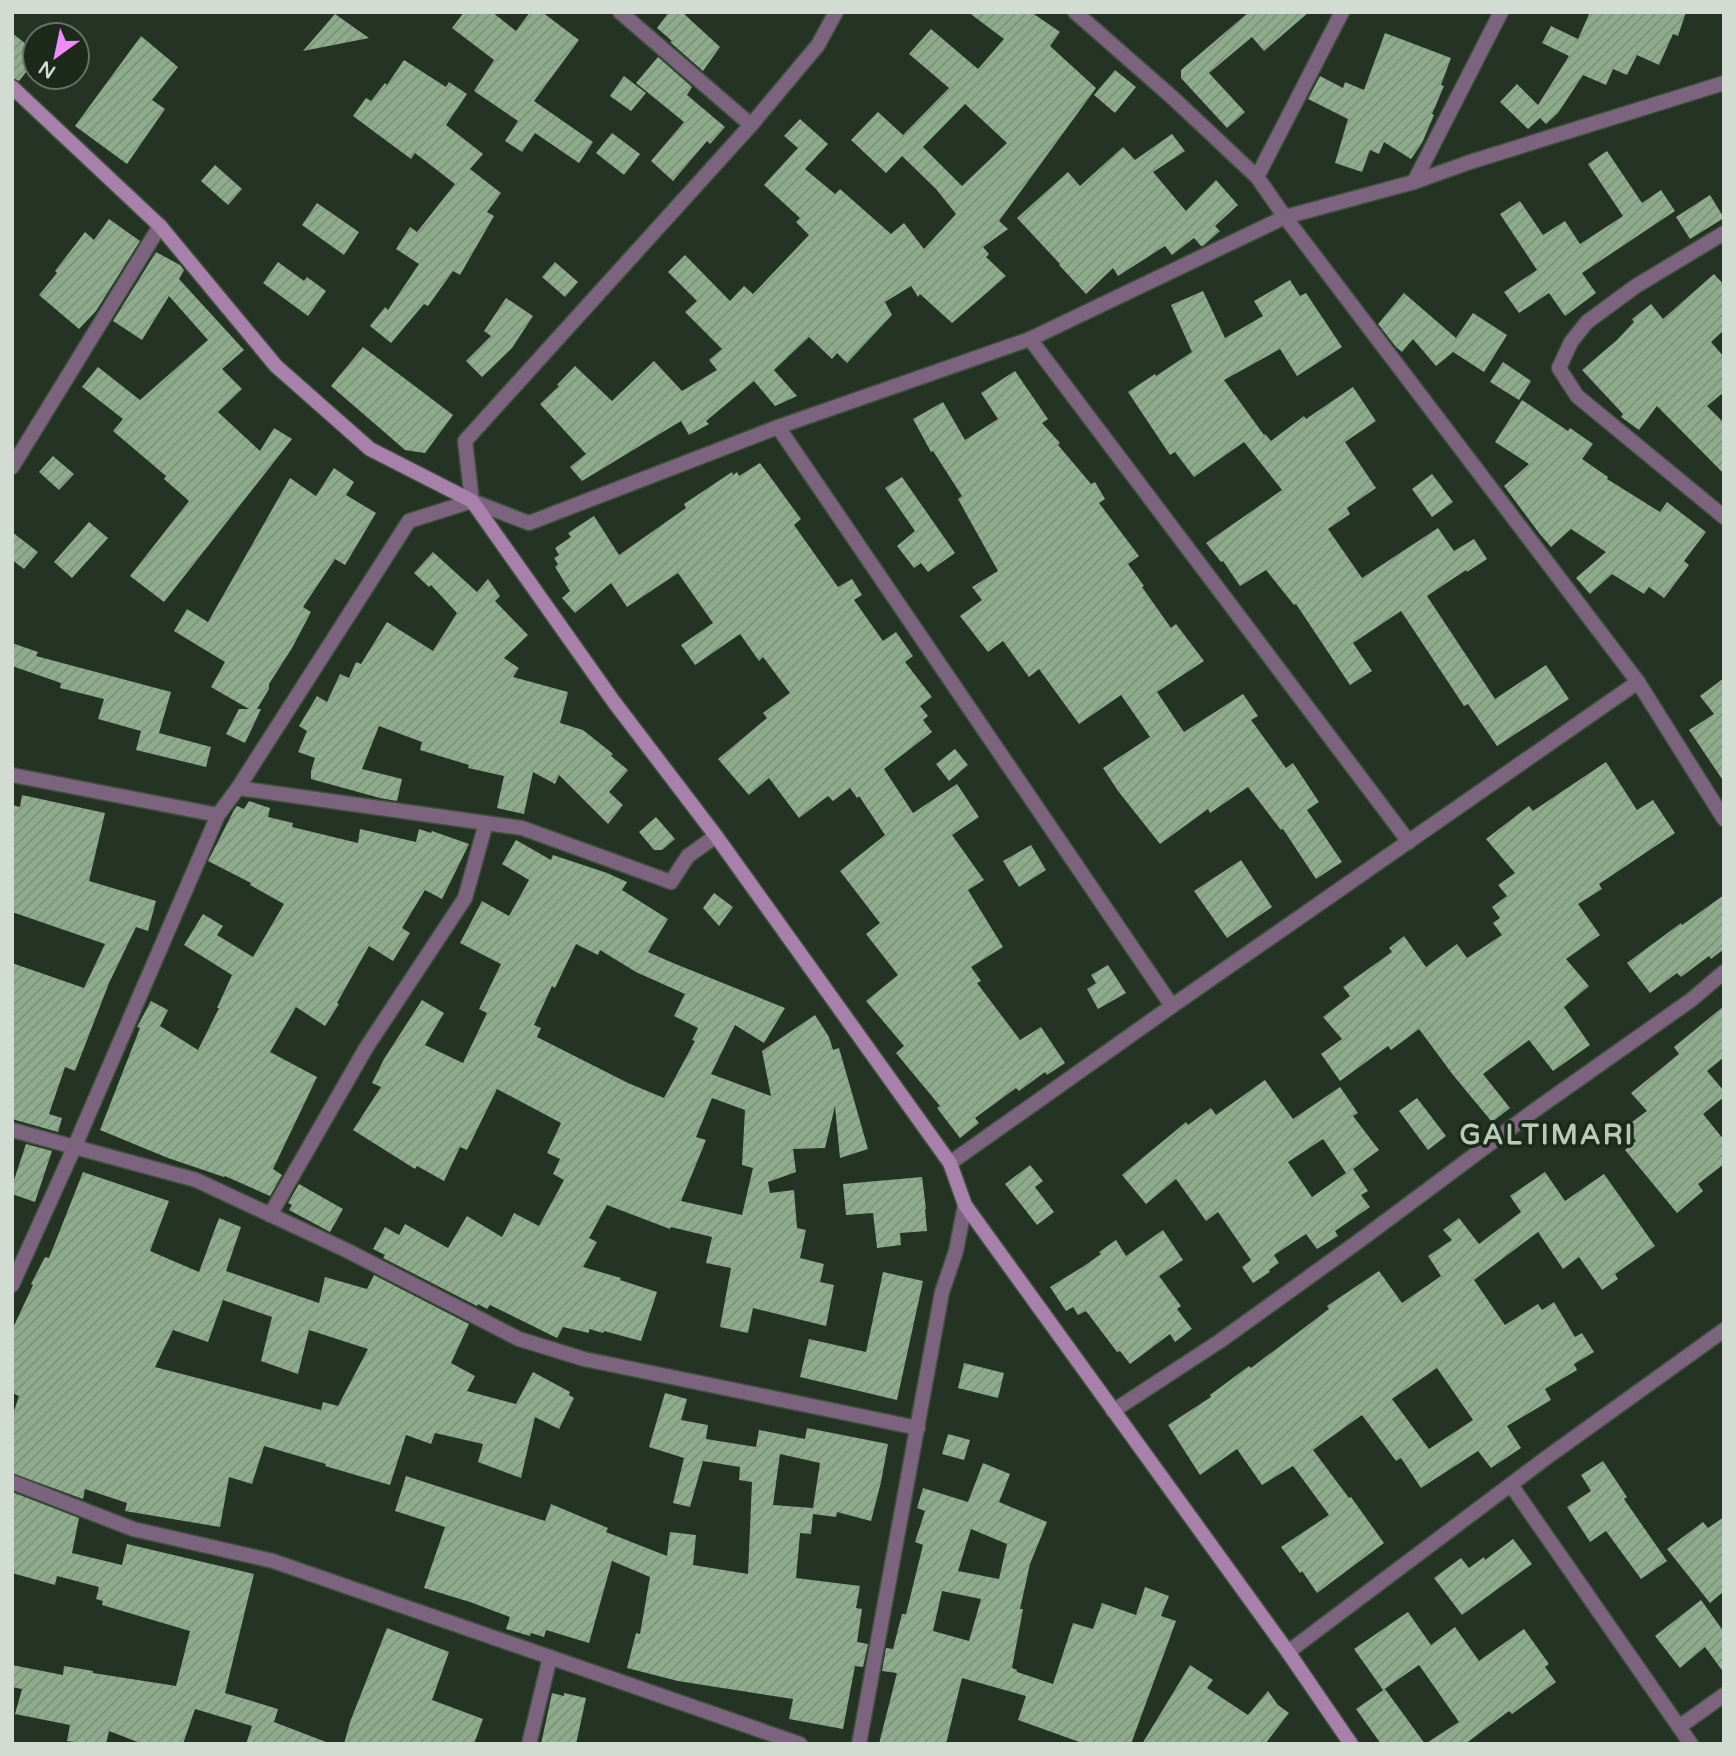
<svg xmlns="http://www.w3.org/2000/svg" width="1736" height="1756" font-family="'Varela Round',sans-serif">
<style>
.building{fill:url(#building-hatch);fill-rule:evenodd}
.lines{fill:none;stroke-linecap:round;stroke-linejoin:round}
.street-casing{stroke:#414e40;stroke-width:17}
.secondary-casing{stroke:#414e40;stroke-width:17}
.street{stroke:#7c647e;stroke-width:14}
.secondary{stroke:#a881ab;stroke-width:14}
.labels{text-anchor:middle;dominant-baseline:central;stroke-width:7;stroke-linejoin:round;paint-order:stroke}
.district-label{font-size:28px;font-weight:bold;letter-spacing:2px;fill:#b9cab7;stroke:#1c291b}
</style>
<defs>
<pattern id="building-hatch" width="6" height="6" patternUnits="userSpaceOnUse" patternTransform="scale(1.75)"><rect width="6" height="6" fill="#8fab8d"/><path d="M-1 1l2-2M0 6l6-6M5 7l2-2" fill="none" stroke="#7b917a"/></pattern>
</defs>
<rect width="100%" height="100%" fill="#253324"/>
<g class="building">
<path d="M464 12H492L516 31 530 12H542L579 40 534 101 593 142 579 163 535 133 522 152 505 141 518 121 474 91 494 60 452 28Z"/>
<path d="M669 12H682L720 47 703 71 670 42 672 41 657 28Z"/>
<path d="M968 12H1031L1060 32 1050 46 1096 88 999 221 1008 229 983 247 989 254 986 257 1006 276 952 323 920 294 918 297 911 286 885 302 892 315 847 363 837 353 832 359 809 337 774 370 797 396 775 406 754 381 706 421 709 424 689 435 681 421 582 481 570 467 586 454 540 404 559 386 557 385 575 366 612 401 654 361 682 391 717 370 709 360 722 349 685 312 697 301 668 272 685 255 730 301 744 286 753 294 809 235 796 222 800 218 764 185 798 148 784 136 800 119 828 144 805 169 835 194 840 189 891 234 904 223 924 249 956 214 936 189 902 156 886 173 851 140 878 112 903 135 949 88 909 54 931 29 978 69 1004 39ZM965 104 1007 143 962 186 923 147Z"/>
<path d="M1249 12H1309L1264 51 1252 37 1209 73 1245 112 1227 128 1181 78V70Z"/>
<path d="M1590 12H1686L1678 36 1673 34 1659 65 1637 55 1627 75 1613 69 1606 85 1583 75 1558 113 1546 124 1540 118 1528 129 1500 102 1517 84 1538 105 1569 56 1542 43 1551 26 1578 39Z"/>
<path d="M335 14 369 38 303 51Z"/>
<path d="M12 33 35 51V61L19 81 12 78Z"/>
<path d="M1385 33 1451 58 1441 85 1444 86 1432 114 1434 115 1422 143 1411 159 1384 142 1379 154 1370 150 1362 172 1335 163 1348 119 1308 99 1320 76 1343 88 1345 82 1364 90Z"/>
<path d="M141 36 178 67 152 100 165 109 127 164 75 126Z"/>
<path d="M658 57 692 87 687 95 725 127 710 144 707 141 673 181 651 161 684 122 636 83Z"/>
<path d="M404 60 446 87 449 82 467 94 446 125 483 154 470 169 501 193 487 212 494 216 460 275 453 271 428 306 424 304 391 343 370 326 385 307 388 310 419 264 396 249 410 227 417 232 455 184 415 153 411 159 353 116 366 98 371 101 385 83 387 85Z"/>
<path d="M1115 70 1136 87 1115 113 1094 95Z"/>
<path d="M624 76 646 93 631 111 610 96Z"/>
<path d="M612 133 640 154 624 175 596 153Z"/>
<path d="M1172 134 1185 151 1153 172 1186 211 1216 180 1238 205 1215 226 1220 231 1203 246H1201L1194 238 1172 255 1165 246 1118 276 1113 268 1086 294 1059 265 1060 264 1017 218 1068 172 1080 186 1123 147 1135 160Z"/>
<path d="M1607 151 1642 203 1661 190 1675 211 1582 273 1596 293 1565 316 1549 293 1519 313 1504 292 1537 270 1500 214 1520 201 1543 235 1565 221 1580 244 1623 216 1588 164Z"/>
<path d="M215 165 242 189 228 205 201 181Z"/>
<path d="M1710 195 1724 218 1690 239 1676 217Z"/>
<path d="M317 203 359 232 344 255 302 225Z"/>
<path d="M109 219 140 241 96 311 79 329 39 295 57 273 55 271 85 232 94 240Z"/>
<path d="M156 252 180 265 184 270 179 279 244 350 222 369 242 389 218 412 260 451 274 428 292 439 164 602 130 576 189 501 164 479 166 476 113 431 123 419 82 387 98 367 140 400 208 340 169 296 142 340 113 321Z"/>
<path d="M278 262 304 281 307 277 326 291 308 316 263 283Z"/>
<path d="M555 262 578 282 565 297 542 277Z"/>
<path d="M1714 274 1724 285V330L1711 342 1724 357V392L1707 406 1724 423V474L1657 406 1639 430 1621 417 1623 414 1582 370 1617 340 1634 322 1632 319 1651 304 1663 319Z"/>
<path d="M1290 280 1300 296 1306 293 1342 347 1297 376 1280 349 1224 380 1264 435 1265 434 1271 441 1304 416 1306 419 1353 387 1376 421 1345 442 1376 488 1347 508 1350 514 1328 529 1362 578 1438 528 1454 551 1474 539 1487 559 1467 572 1466 570 1427 596 1495 699 1546 665 1569 699 1497 746 1468 704 1464 706 1401 611 1353 643 1372 671 1350 685 1296 604 1294 605 1266 570 1240 586 1223 561 1221 562 1206 543 1282 490 1244 442 1194 477 1175 452 1170 455 1128 392 1155 374 1156 376 1192 352 1171 305 1203 291 1225 338 1263 316 1254 301Z"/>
<path d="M1404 293 1456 338 1473 313 1507 335 1484 372 1453 352 1436 366 1413 339 1402 352 1396 347 1378 324Z"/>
<path d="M506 298 533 316 512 348 482 377 466 361 491 336 484 331Z"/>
<path d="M363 347 453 415 425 453 405 450 331 386Z"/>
<path d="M1503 362 1531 381 1519 400 1490 382Z"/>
<path d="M1015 371 1048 419 1042 423 1060 443 1058 445 1091 484 1095 482 1105 499 1099 503 1139 556 1128 564 1144 586 1142 587 1171 628 1176 624 1204 661 1157 692 1184 732 1243 694 1258 716 1251 720 1286 768 1293 763 1319 802 1307 810 1342 862 1316 879 1283 829 1281 830 1248 787 1210 813 1208 809 1160 844 1118 791 1103 768 1150 737 1121 695 1079 724 1039 669 1029 677 1003 641 988 652 960 616 982 600 972 587 998 571 958 499 962 496 933 451 931 452 913 419 943 402 965 440 998 419 981 393Z"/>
<path d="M1522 400 1568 431 1570 428 1593 444 1582 459 1608 477 1607 479 1660 512 1667 502 1706 532 1684 561 1689 565 1664 598 1649 587 1644 594 1612 574 1590 594 1576 578 1606 552 1571 529 1551 547 1539 533 1504 486 1529 464 1495 442Z"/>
<path d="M53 456 74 474 59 490 39 472Z"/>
<path d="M760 463 801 519 794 525 838 587 852 579 862 595 854 600 883 641 896 632 913 656 905 662 932 697 920 706 928 716 923 720 932 732 884 769 913 813 957 784 979 817 952 835 984 880 968 890 1003 947 971 967 981 981 977 983 1020 1040 1041 1027 1065 1063 1047 1075 1045 1072 1019 1091 1016 1088 975 1118 979 1123 960 1138 937 1108 940 1106 896 1053 904 1046 866 1001 898 975 866 934 880 923 840 871 885 835 859 796 857 798 850 788 833 801 828 796 799 818 769 778 749 795 718 759 767 718 763 713 790 693 763 657 759 661 740 634 695 665 681 645 713 623 678 573 627 607 611 583 575 613 562 598 570 591 555 567 558 564 554 558 559 555 555 548 571 537 568 533 594 516 619 555 686 508 684 504 732 472 733 475 737 472 739 476Z"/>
<path d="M334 468 354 482 346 495 376 513 345 565 335 559 303 607 311 612 292 648 269 684V689L257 709H249L211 687 225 662 174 631 187 609 208 622 290 478 316 496Z"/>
<path d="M1432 474 1453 502 1432 517 1412 489Z"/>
<path d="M902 477 955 553 928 572 921 563 914 568 897 546 915 531 885 488Z"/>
<path d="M89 522 108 538 72 578 54 562Z"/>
<path d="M12 532 38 552 24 569 12 560Z"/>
<path d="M433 552 477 592 488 579 500 596 495 601 528 635 504 658 519 668 513 677 568 692 560 723 583 730 613 754 611 756 628 770 609 792 623 805 608 824 559 775 555 784 533 772 524 814 497 808 504 776 468 768 469 765 420 750 422 742 379 726 362 769 402 779 397 801 380 798 311 779V771L315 758 298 752 307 731 299 726 317 696 327 702 340 674 349 678 356 662 361 664 387 622 433 651 457 613 431 585 429 587 414 573Z"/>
<path d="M12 643 38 652 36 656 171 692 159 733 211 747 206 767 136 750 141 731 98 719 104 699 60 688 61 683 12 666Z"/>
<path d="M1724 678V782L1689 730 1714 714 1700 696Z"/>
<path d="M239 709H261L245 743 226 734Z"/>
<path d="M955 749 968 765 949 781 936 764Z"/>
<path d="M1606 762 1637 810 1653 800 1675 833 1599 884 1602 889 1578 904 1600 935 1566 959 1589 986 1564 1007 1590 1045 1553 1071 1529 1040 1483 1074 1510 1108 1492 1122 1453 1075 1419 1029 1391 1050 1388 1046 1340 1081 1321 1054 1342 1039 1323 1017 1350 996 1343 987 1392 952 1389 948 1404 936 1426 967 1457 944 1467 958 1502 935 1493 923 1500 918 1492 907 1507 896 1498 885 1515 873 1486 839 1529 806 1533 811Z"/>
<path d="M22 795 105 813 89 881 156 901 148 931 136 927 109 983 75 1071 65 1067 49 1114 62 1118 58 1132 12 1119V963L84 988 105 944 12 912V805L20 807Z"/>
<path d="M249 801 270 808 268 817 293 823 292 827 358 843 360 829 416 842 419 829 431 833 432 831 469 844 442 899 425 890 402 928 410 933 393 961 369 946 337 1003 339 1004 325 1026 296 1007 270 1052 317 1077 273 1169 282 1175 270 1196 225 1176 224 1177 168 1158 100 1130 140 1028 137 1027 151 1001 168 1010 160 1026 198 1050 219 1008H217L232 975 184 945 203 914 223 926 217 935 253 957 284 904 250 885 251 883 208 861 234 810 237 806 244 809Z"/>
<path d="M656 817 675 839 662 850H654L639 832Z"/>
<path d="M516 840 551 860 553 855 607 873 627 882 622 890 668 919 648 952 673 963 785 1008 764 1043 735 1025 711 1074 771 1096 762 1051 815 1015 829 1037 833 1050 839 1048 868 1149 840 1158 835 1106 825 1148 793 1149 796 1172 768 1182 770 1193 794 1190 797 1228 806 1230 800 1258 824 1264 820 1282 834 1285 826 1326 753 1308 748 1333 720 1327 731 1268 706 1263 712 1237 671 1227 670 1229 607 1205 589 1238 597 1242 583 1267 621 1278 620 1280 657 1292 641 1341 604 1331 603 1333 589 1329V1333L563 1327 557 1338 490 1305 487 1309 478 1304 477 1306 383 1258 385 1255 373 1249 385 1227 399 1235 405 1224 448 1248 467 1216 502 1237 514 1213 539 1226 564 1180 553 1174 560 1159 547 1153 561 1123 497 1089 467 1150 460 1147 444 1181 417 1166 415 1169 353 1130 381 1087 372 1083 384 1059 422 1000 444 1013 425 1045 463 1063 487 1013 479 1009 501 964 460 943 482 901 509 916 529 880 502 864ZM576 944 598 955 600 950 636 972 685 994 674 1016 698 1028 692 1040 695 1041 664 1098 628 1083 537 1037 541 1028 534 1025 552 986 555 988ZM712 1098 745 1110 742 1165 753 1168 742 1215 681 1201 706 1140 696 1137Z"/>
<path d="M1031 845 1046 870 1019 887 1003 861Z"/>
<path d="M1241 860 1272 907 1227 938 1194 891Z"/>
<path d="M714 893 733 907 719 926 703 908Z"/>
<path d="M1724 895V949L1711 959 1709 956 1681 977 1677 973 1650 993 1627 963 1681 923 1682 925Z"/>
<path d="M1108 965 1126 993 1098 1009 1087 989 1096 983 1091 975Z"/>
<path d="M1724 1006V1057L1707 1071 1724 1091V1097L1703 1114 1724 1140V1164L1698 1184 1703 1191 1677 1213 1625 1150 1636 1141 1625 1127 1647 1111 1631 1093 1679 1054 1674 1047Z"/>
<path d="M1265 1080 1293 1119 1340 1087 1358 1113 1353 1116 1379 1150 1353 1169 1368 1191 1361 1195 1370 1207 1335 1231 1338 1236 1317 1249 1306 1234 1274 1255 1279 1263 1269 1270 1270 1272 1253 1283 1242 1267 1251 1260 1218 1212 1206 1221 1176 1179 1146 1204 1122 1175 1186 1122 1188 1125 1211 1108 1216 1115ZM1323 1139 1346 1173 1312 1197 1288 1162Z"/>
<path d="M1417 1098 1446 1136 1428 1150 1399 1111Z"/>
<path d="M26 1144 52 1151 35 1202 12 1194V1186Z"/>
<path d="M1030 1165 1043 1181 1035 1187 1054 1212 1037 1225 1005 1184Z"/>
<path d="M83 1172 169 1201 150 1251 199 1272 219 1218 241 1227 226 1271 319 1303 325 1277 367 1289 374 1275 469 1324 451 1363 475 1376 467 1391 516 1404 533 1372 570 1392 569 1395 574 1398 559 1429 535 1417 521 1478 478 1462 483 1444 435 1433 431 1444 406 1435 390 1485 325 1466 326 1464 264 1446 252 1484 229 1477 220 1527 125 1511 127 1503 85 1489 83 1499 12 1473V1417L19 1396 12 1393V1330L33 1285 31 1284 45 1257 49 1258ZM223 1300 272 1317 261 1361 298 1374 309 1330 368 1349 338 1406 323 1402 321 1410 155 1367 173 1330 208 1342Z"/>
<path d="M1545 1172 1565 1201 1604 1174 1655 1246 1615 1274 1618 1279 1602 1290 1579 1257 1563 1269 1538 1232 1474 1280 1505 1325 1538 1304 1542 1310 1554 1302 1575 1337 1582 1333 1594 1352 1574 1364 1577 1370 1545 1389 1551 1400 1507 1426 1521 1448 1491 1468 1478 1451 1421 1488 1401 1458 1396 1461 1362 1415 1313 1450 1349 1498 1351 1497 1384 1543 1317 1593 1302 1571 1300 1573 1281 1547 1329 1515 1293 1466 1262 1485 1237 1449 1200 1475 1168 1425 1211 1397 1210 1395 1249 1366 1251 1368 1329 1309 1327 1306 1379 1271 1402 1303 1441 1276 1428 1256 1452 1240 1443 1230 1459 1218 1479 1244 1521 1212 1510 1196ZM1437 1368 1473 1420 1429 1449 1392 1399Z"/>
<path d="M922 1177 926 1209H925L927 1231 900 1233 901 1245 877 1248 873 1213 846 1215 843 1184Z"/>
<path d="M299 1184 343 1209 330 1232 289 1210 292 1205 288 1203Z"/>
<path d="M1163 1230 1183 1260 1159 1276 1181 1306 1177 1309 1192 1329 1175 1342 1170 1334 1130 1364 1120 1351 1117 1352 1086 1311 1078 1315 1073 1307 1066 1311 1050 1287 1084 1266 1101 1254 1099 1252 1116 1240 1126 1256Z"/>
<path d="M883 1272 923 1281 897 1400 800 1377 809 1339 866 1352Z"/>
<path d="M964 1363 1004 1373 998 1398 958 1388Z"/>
<path d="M665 1393 687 1399 681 1420 708 1425 706 1439 756 1447 759 1430 805 1439 807 1428 888 1444 881 1482 871 1521 837 1512 836 1517 813 1514 811 1534 800 1533 796 1578 860 1586 856 1608 862 1609 857 1642 868 1644 863 1667 855 1666 843 1729 789 1719 793 1699 678 1681 627 1668 636 1633 640 1634 650 1577 612 1561 589 1643 546 1630 544 1637 531 1633 530 1636 506 1629 510 1617 470 1602 424 1588 445 1527 395 1511 406 1476 545 1521 551 1504 608 1528 606 1532 667 1556 670 1532 696 1535 693 1565 748 1574 752 1482 739 1480 740 1467 703 1461 690 1507 673 1503 684 1458 649 1447ZM780 1454 820 1463 813 1508 773 1505Z"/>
<path d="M948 1434 970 1440 964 1460 942 1454Z"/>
<path d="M1603 1461 1627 1497 1624 1499 1667 1561 1641 1579 1606 1531 1590 1542 1567 1507 1591 1491 1581 1475Z"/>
<path d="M983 1463 1010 1474 999 1502 1047 1522 1030 1564 1020 1609H1023L1012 1668 1017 1670V1672L1053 1684 1073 1623 1093 1629 1102 1603 1136 1615 1145 1587 1169 1596 1161 1616 1176 1621 1131 1744H1085L1018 1720 1026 1696 962 1678 946 1744H879L897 1673 882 1671 886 1648 893 1649 902 1614H906L923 1545 915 1542 925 1511 917 1508 923 1488 968 1502ZM971 1529 1007 1544 999 1579 958 1571ZM942 1591 981 1599 969 1641 933 1631Z"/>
<path d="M12 1492 79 1518 72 1553 122 1565 127 1544 254 1574 225 1693 278 1709 274 1722 326 1742 325 1744H246L252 1726 195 1709 183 1744H143L109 1731 106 1744H74L75 1742 67 1741 70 1725 15 1714 22 1689 12 1687V1665L63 1675 64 1666 93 1671V1673L176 1686 190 1631 102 1605 103 1601 96 1599 99 1587 57 1576 55 1585 12 1573Z"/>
<path d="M1724 1517V1591L1710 1603 1667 1549 1703 1522 1708 1528Z"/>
<path d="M1513 1539 1532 1564 1462 1615 1434 1578 1461 1558 1469 1568 1484 1557 1485 1560Z"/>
<path d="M1701 1600 1724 1632V1673L1705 1647 1680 1668 1655 1636Z"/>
<path d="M1408 1612 1431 1645 1455 1627 1479 1661 1524 1629 1549 1664 1545 1667 1556 1682 1512 1714 1509 1711 1465 1744H1425L1459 1722 1419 1665 1383 1690 1354 1649Z"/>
<path d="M387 1628 449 1652 432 1700 483 1719 474 1744H344L350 1722Z"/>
<path d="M1190 1665 1213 1680 1207 1688 1248 1715 1268 1691 1278 1705 1289 1713 1265 1744H1142Z"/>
<path d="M1385 1689 1412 1726 1425 1744H1381L1356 1709Z"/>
<path d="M552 1693 564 1696V1693L586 1698 576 1744H541Z"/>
</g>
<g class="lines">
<defs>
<g id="street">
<path d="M620 12 751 125"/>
<path d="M1075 12 1173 98 1257 177 1285 217 1638 682 1724 819"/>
<path d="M1257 177 1342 12"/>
<path d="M1414 182 1501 12"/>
<path d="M1724 233 1636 286 1587 322 1571 342 1559 368 1577 396 1724 517"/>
<path d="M1030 339 1409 842"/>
<path d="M778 427 1172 1006"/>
<path d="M12 467 160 226"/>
<path d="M472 501 465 441 751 125 818 45 836 12"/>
<path d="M12 775 218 815"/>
<path d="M238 788 522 828 671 882 688 856 716 836"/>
<path d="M12 1130 196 1180 348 1251 519 1339 584 1359 918 1428"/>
<path d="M950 1163 1172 1006 1638 682"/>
<path d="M270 1215 366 1048 465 898 486 823"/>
<path d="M12 1285 74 1148 218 815 238 788 409 521 472 501 529 523 778 427 1030 339 1285 217 1414 182 1470 162 1724 83"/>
<path d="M1113 1411 1220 1341 1359 1241 1535 1110 1691 1000 1724 972"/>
<path d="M12 1482 133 1529 273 1561 800 1744"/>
<path d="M1511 1485 1691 1744"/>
<path d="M1288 1652 1546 1458 1724 1330"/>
<path d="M1679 1727 1724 1695"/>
<path d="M529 1744 550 1657"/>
<path d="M859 1744 942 1292 956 1251 965 1205"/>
</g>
<path id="secondary" d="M12 87 160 226 276 366 370 449 472 501 614 702 716 836 950 1163 965 1205 1288 1652 1351 1744"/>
</defs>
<use href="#street" class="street-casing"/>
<use href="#secondary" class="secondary-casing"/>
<use href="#street" class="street"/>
<use href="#secondary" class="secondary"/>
</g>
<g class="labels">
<g class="district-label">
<text x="1547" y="1135">GALTIMARI</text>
</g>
</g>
<rect width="1736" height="1756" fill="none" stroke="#d3dcd2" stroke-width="28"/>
<g transform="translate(56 56) rotate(213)"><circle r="33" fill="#1c291b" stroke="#657164" stroke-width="2"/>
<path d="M0-5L12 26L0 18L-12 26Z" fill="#ee8cf8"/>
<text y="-10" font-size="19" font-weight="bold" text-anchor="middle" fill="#d3dcd2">N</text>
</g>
</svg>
